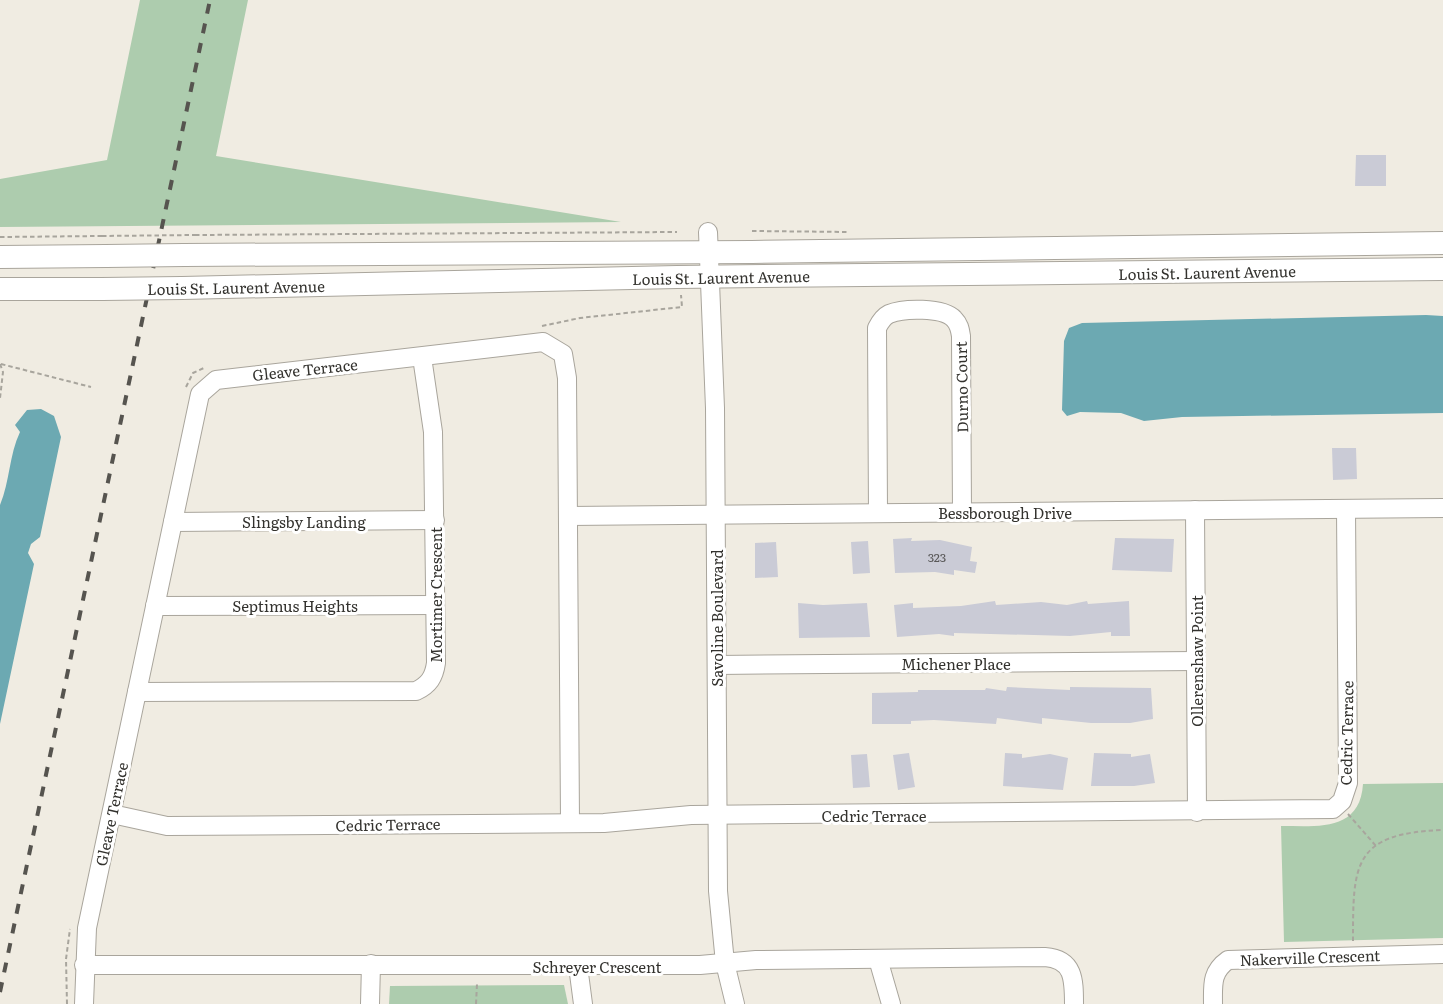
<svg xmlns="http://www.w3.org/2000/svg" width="1443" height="1004" font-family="Literata,serif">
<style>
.green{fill:#adccae}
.water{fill:#6ca9b2}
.building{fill:#cacbd6}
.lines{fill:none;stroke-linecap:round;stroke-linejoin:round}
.minor-casing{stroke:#a9a59c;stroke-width:20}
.major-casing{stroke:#a9a59c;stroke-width:24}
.path{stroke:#a8a59d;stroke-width:2;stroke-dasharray:4.5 3;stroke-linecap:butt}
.minor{stroke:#fff;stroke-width:18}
.major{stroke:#fff;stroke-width:22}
.rail{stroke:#56544f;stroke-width:4;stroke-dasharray:10 10;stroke-linecap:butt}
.major-bridge-casing{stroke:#a9a59c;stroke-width:24;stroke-linecap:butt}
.path-bridge{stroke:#a8a59d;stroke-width:2;stroke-dasharray:4.5 3;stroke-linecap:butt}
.major-bridge{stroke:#fff;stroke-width:22}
.labels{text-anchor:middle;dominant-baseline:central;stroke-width:6;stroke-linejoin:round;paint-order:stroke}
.number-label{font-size:12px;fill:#595858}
.street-label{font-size:15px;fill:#33322e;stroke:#fff}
</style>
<rect width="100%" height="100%" fill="#f0ece2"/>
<g class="green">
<path d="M140 0H248L216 156 621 222 0 227V179L107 160Z"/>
<path d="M1443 783V938L1284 942 1281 826C1317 826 1360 832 1363 784Z"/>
<path d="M564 985 568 1004H389L390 986Z"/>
</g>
<g class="water">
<path d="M1426 315 1443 316V413L1182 417 1144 421 1121 413 1080 412 1067 416 1062 410 1064 341 1069 328 1082 323Z"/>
<path d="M41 409 54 416 61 437 40 537 31 544 28 553 34 564 0 724V505C10 481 9 455 20 432L15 425 27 410Z"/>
</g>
<g class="building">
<path d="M1356 155H1386V186H1355Z"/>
<path d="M1332 448H1356L1357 479 1333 480Z"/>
<path d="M912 538 911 541 940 540 972 547 970 561 977 562 975 573 954 570V575L935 572 895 573 893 539Z"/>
<path d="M1115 538 1174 539 1172 572 1112 570Z"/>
<path d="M868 541 870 573 853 574 851 542Z"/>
<path d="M776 542 778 577 755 578V543Z"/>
<path d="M995 601 996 605 1041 602 1067 605 1087 601 1088 604 1129 601 1130 636H1111V632L1070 636 954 633V636L939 634 897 637 894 605 913 603V608L961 606Z"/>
<path d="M798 603 823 605 867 603 870 637 799 638Z"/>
<path d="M1007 687 1070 690V687L1151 688 1153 719 1130 723H1091L1042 718V724L997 718 996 724 934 720 911 721V724H872V693L918 692V690H985L986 688 1006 691Z"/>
<path d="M909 753 915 787 898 790 893 755Z"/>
<path d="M1005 753 1022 754V758L1050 754 1068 758 1063 790 1003 786Z"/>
<path d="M1094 753 1131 754V757L1150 754 1155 783 1134 786H1091Z"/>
<path d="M867 754 870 787 853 788 851 755Z"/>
</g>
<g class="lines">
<defs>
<g id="minor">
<path d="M708 232 715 408 718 891 725 963 735 1004"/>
<path d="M1195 510 1197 812"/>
<path d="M878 513 877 328C880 322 883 317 889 314 903 308 943 307 954 319 959 324 960 329 961 336L962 512"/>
<path d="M568 516 1443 508"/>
<path d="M173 522 435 520"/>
<path d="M155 606 435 605"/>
<path d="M717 665 1196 661"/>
<path d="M137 692 416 691C429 685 434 677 436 663L433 432 422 357"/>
<path d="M112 814 167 826 604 823 691 815 1333 809 1342 801 1348 783 1346 509"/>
<path d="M878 959 891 1004"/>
<path d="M84 965H700L756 960 1045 957C1074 959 1074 980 1074 1004"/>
<path d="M578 966 583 1004"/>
<path d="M84 1004 87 928 200 394 216 380 543 342 563 354 567 378 570 822"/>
<path d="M370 1004 371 964"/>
<path d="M1213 1004C1213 985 1211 972 1228 960L1443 954"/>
</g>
<g id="major">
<path d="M184 255 752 252 1443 243"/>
<path d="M0 257 106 256"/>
<path d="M182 288 677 277 1443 269"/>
<path d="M0 289H102"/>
</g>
</defs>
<use href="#minor" class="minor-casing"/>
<use href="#major" class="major-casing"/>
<g class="path">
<path d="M752 231 849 232"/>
<path d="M195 235 677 232"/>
<path d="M0 237 102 236"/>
<path d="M542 326 580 318 682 307 681 295"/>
<path d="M0 364 3 372 0 398"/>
<path d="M1 364 91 387"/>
<path d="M186 387 193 373 206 367"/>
<path d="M1348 814 1376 846"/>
<path d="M1353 941C1353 864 1353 833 1443 830"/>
<path d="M67 1004 66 959 70 929"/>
<path d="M476 1004 477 984"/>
</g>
<use href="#minor" class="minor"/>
<use href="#major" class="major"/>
<path class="rail" d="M0 992 210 0"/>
<defs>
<g id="major-bridge">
<path d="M106 256 184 255"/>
<path d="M102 289 182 288"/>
</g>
</defs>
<use href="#major-bridge" class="major-bridge-casing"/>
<path class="path-bridge" d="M102 236 195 235"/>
<use href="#major-bridge" class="major-bridge"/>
</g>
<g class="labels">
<g class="number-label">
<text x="937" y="557">323</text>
</g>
<g class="street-label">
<text transform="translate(1207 272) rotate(-1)">Louis St. Laurent Avenue</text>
<text transform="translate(721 277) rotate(-1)">Louis St. Laurent Avenue</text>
<text transform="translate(236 287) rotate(-1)">Louis St. Laurent Avenue</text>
<text transform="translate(305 369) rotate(-6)">Gleave Terrace</text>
<text transform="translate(961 387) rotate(-91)">Durno Court</text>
<text x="1005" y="512">Bessborough Drive</text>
<text x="304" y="521">Slingsby Landing</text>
<text transform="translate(435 595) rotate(-90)">Mortimer Crescent</text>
<text x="295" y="605">Septimus Heights</text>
<text transform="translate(716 618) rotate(-90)">Savoline Boulevard</text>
<text transform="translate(1196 661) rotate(-90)">Ollerenshaw Point</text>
<text x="956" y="663">Michener Place</text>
<text transform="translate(1346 733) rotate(-89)">Cedric Terrace</text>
<text transform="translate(111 814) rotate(-78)">Gleave Terrace</text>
<text x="874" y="815">Cedric Terrace</text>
<text transform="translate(388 824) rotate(-1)">Cedric Terrace</text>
<text transform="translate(1310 957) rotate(-2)">Nakerville Crescent</text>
<text x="597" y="966">Schreyer Crescent</text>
</g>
</g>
</svg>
